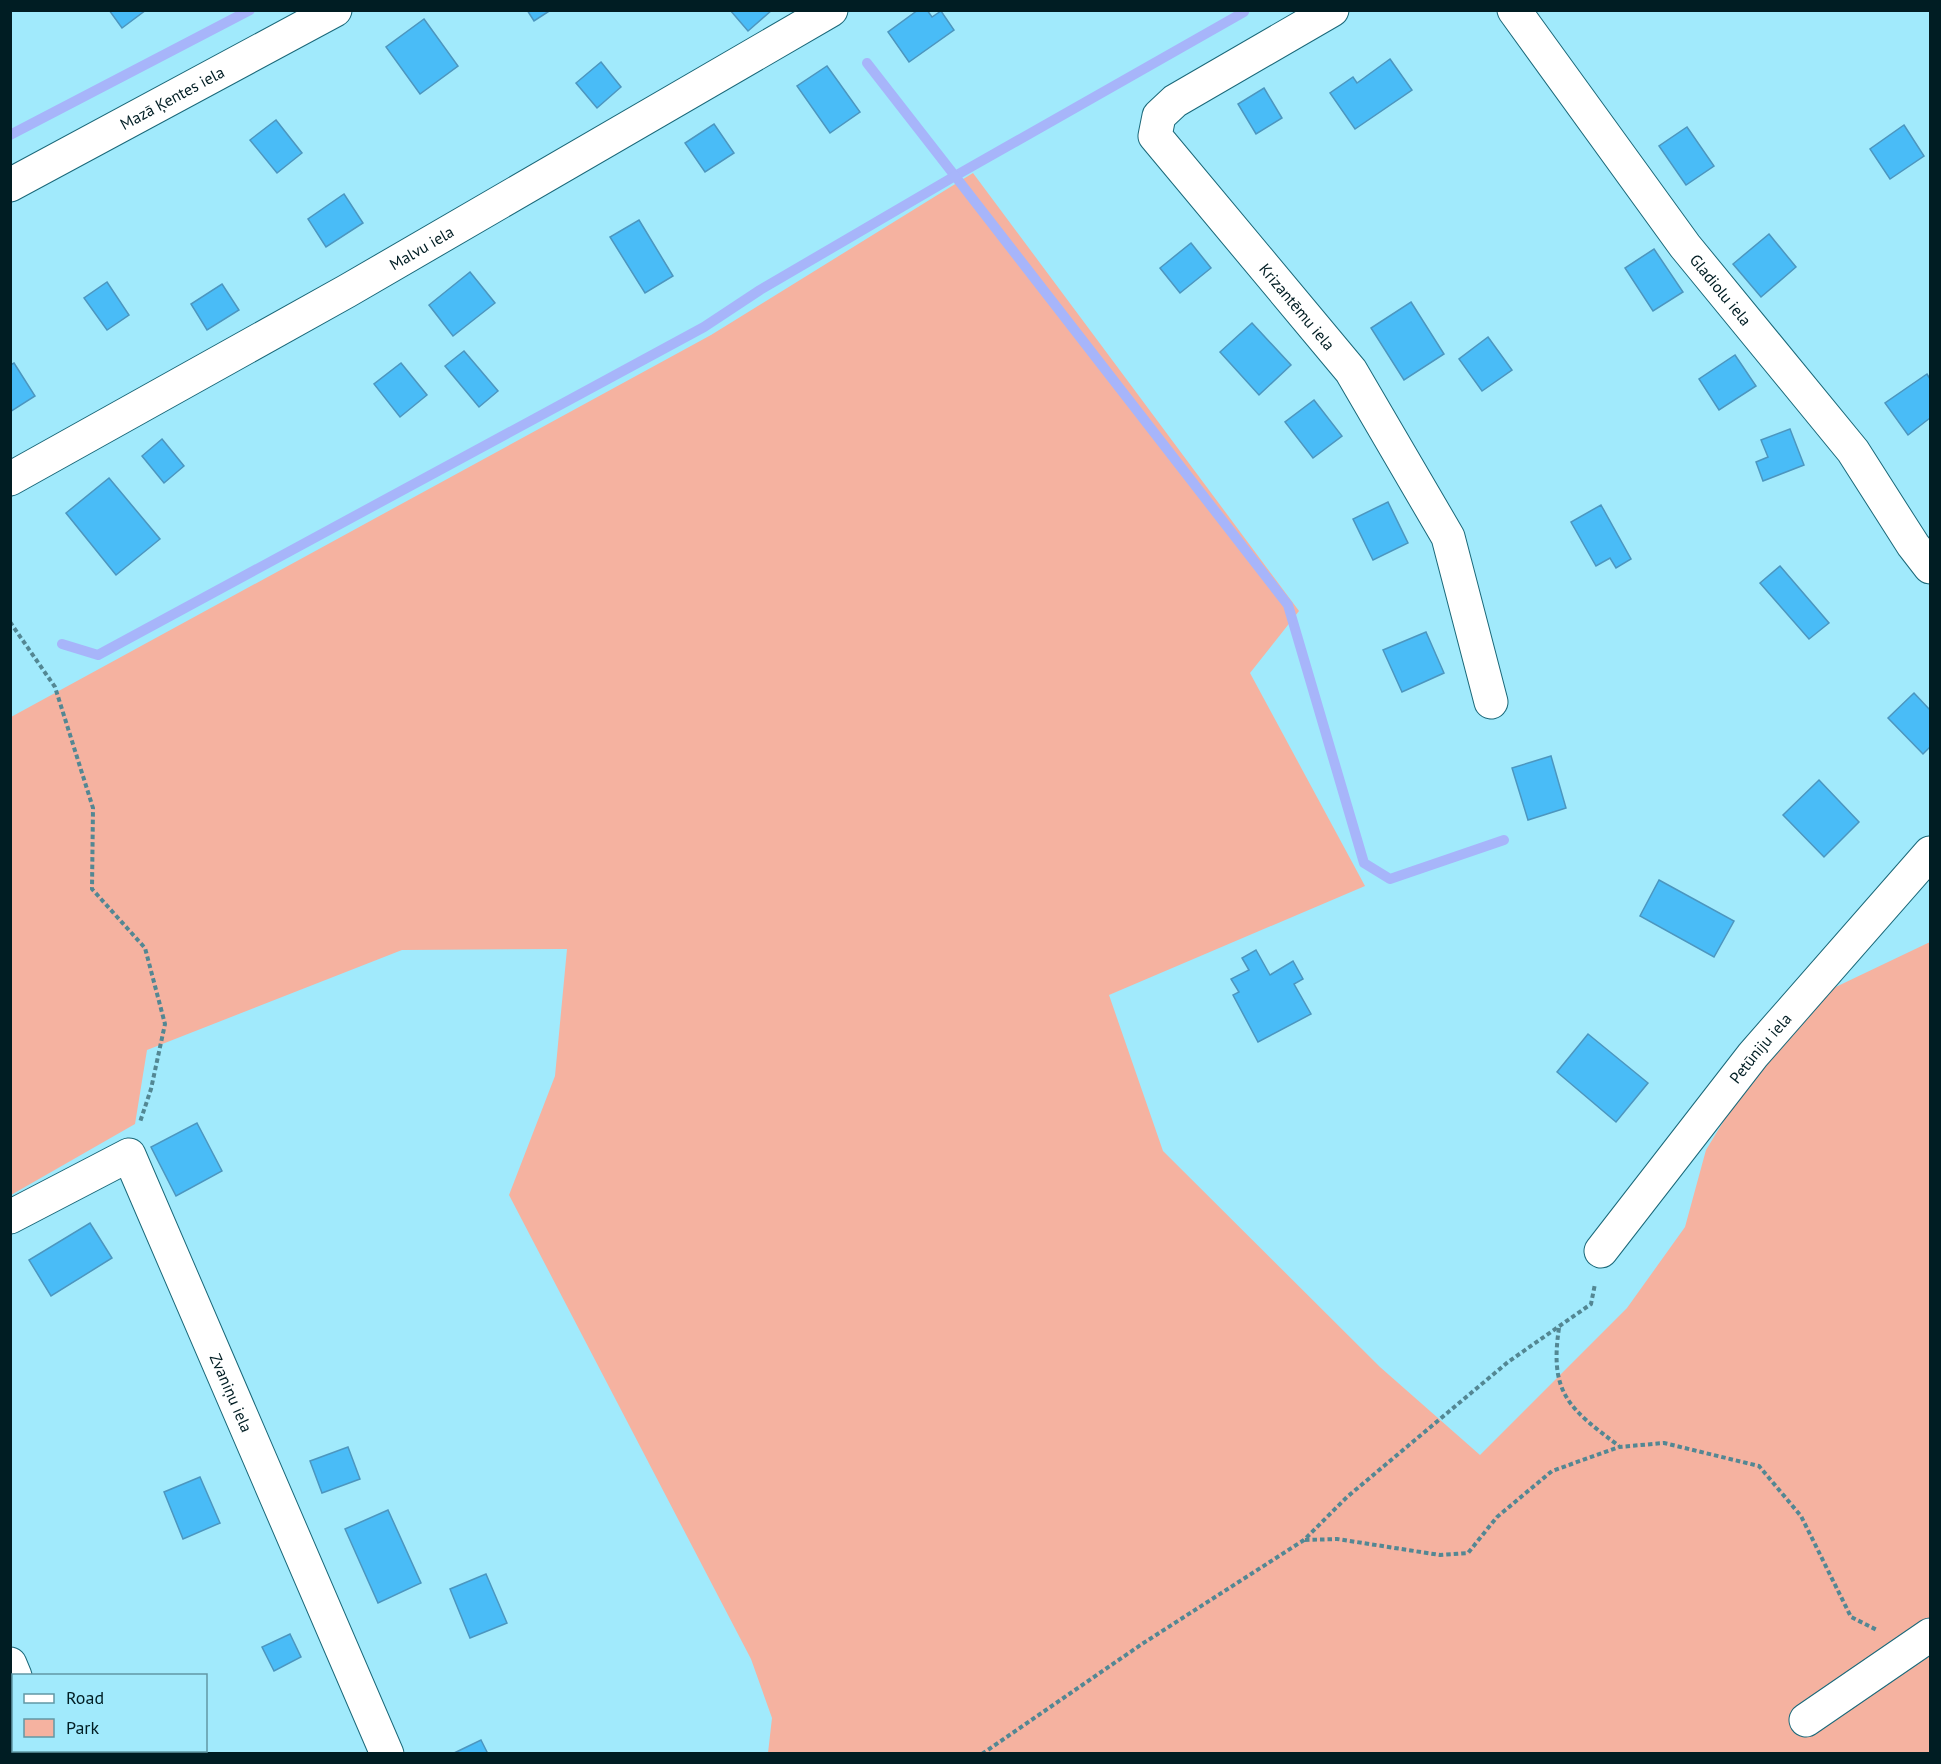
<svg xmlns="http://www.w3.org/2000/svg" width="1941" height="1764" font-family="'PT Sans',sans-serif">
<style>
.green{fill:#f5b2a0}
.lines{fill:none;stroke-linecap:round;stroke-linejoin:round}
.stream{stroke:#a7b5fa;stroke-width:10}
.building{fill:#49bcf7;stroke:#4c96bf;stroke-width:1.5}
.minor-casing{stroke:#1a6879;stroke-width:35}
.path{stroke:#538793;stroke-width:4;stroke-dasharray:4.5 3;stroke-linecap:butt}
.minor{stroke:#fff;stroke-width:33}
.labels{text-anchor:middle;dominant-baseline:central;stroke-width:4.5;stroke-linejoin:round;paint-order:stroke}
.street-label{font-size:16px;fill:#001d23;stroke:#a1eafc}
</style>
<rect width="100%" height="100%" fill="#a1eafc"/>
<path class="green" d="M973 173 1299 611 1250 673 1365 886 1109 995 1163 1151 1380 1367 1480 1455 1627 1308 1685 1227 1706 1150 1770 1045 1821 994 1930 942V1753H768L772 1718 751 1659 509 1195 555 1076 567 949 402 950 147 1050 135 1124 11 1195V717L711 335Z"/>
<g class="lines">
<g class="stream">
<path d="M867 63 955 176 1244 12"/>
<path d="M10 135 250 10"/>
<path d="M62 644 98 655 704 327 760 290 955 176 1288 605 1364 863 1390 879 1504 840"/>
</g>
</g>
<g class="building">
<path d="M109 10H146L122 28Z"/>
<path d="M527 10H551L534 21Z"/>
<path d="M730 10H772L748 31Z"/>
<path d="M918 10H927L932 17 941 11 954 30 909 62 888 32Z"/>
<path d="M424 19 458 66 420 94 386 47Z"/>
<path d="M1390 59 1412 90 1355 129 1330 93 1353 77 1357 83Z"/>
<path d="M601 62 621 87 597 108 576 83Z"/>
<path d="M827 66 860 112 830 133 797 86Z"/>
<path d="M1264 88 1282 118 1256 134 1238 104Z"/>
<path d="M276 120 302 153 277 173 250 140Z"/>
<path d="M714 124 734 153 705 172 685 143Z"/>
<path d="M1904 125 1924 156 1890 179 1870 149Z"/>
<path d="M1687 127 1714 166 1686 185 1659 146Z"/>
<path d="M344 194 363 223 326 247 308 219Z"/>
<path d="M639 220 673 276 645 293 610 237Z"/>
<path d="M1769 234 1796 267 1761 297 1733 264Z"/>
<path d="M1191 243 1211 268 1180 293 1160 268Z"/>
<path d="M1654 249 1683 292 1653 311 1625 268Z"/>
<path d="M470 272 495 303 453 336 429 305Z"/>
<path d="M107 282 129 315 107 330 84 298Z"/>
<path d="M222 284 239 310 207 330 191 304Z"/>
<path d="M1411 302 1444 354 1404 380 1371 328Z"/>
<path d="M1252 323 1291 365 1259 395 1220 352Z"/>
<path d="M1488 337 1512 370 1482 391 1459 359Z"/>
<path d="M464 351 498 391 479 407 445 366Z"/>
<path d="M1735 355 1756 386 1719 410 1699 379Z"/>
<path d="M14 363 35 396 10 412V365Z"/>
<path d="M401 363 427 395 400 417 374 384Z"/>
<path d="M1927 374 1930 379V418L1908 435 1885 403Z"/>
<path d="M1314 400 1342 436 1313 458 1285 422Z"/>
<path d="M1790 429 1804 465 1763 481 1756 462 1768 457 1761 440Z"/>
<path d="M162 439 184 466 164 483 142 456Z"/>
<path d="M109 478 160 539 116 575 66 513Z"/>
<path d="M1388 502 1408 543 1373 560 1353 519Z"/>
<path d="M1601 505 1631 559 1616 568 1610 558 1596 566 1571 522Z"/>
<path d="M1780 566 1829 623 1809 639 1760 583Z"/>
<path d="M1426 632 1444 673 1402 692 1383 650Z"/>
<path d="M1914 693 1930 710V747L1923 754 1888 718Z"/>
<path d="M1551 756 1566 808 1528 820 1512 768Z"/>
<path d="M1819 780 1859 822 1824 857 1783 815Z"/>
<path d="M1659 880 1734 921 1714 957 1640 916Z"/>
<path d="M1256 950 1270 975 1293 961 1303 979 1294 984 1311 1014 1258 1042 1233 995 1239 992 1231 979 1249 970 1242 958Z"/>
<path d="M1588 1034 1648 1083 1616 1122 1557 1072Z"/>
<path d="M197 1123 222 1171 176 1196 151 1147Z"/>
<path d="M90 1223 112 1258 51 1296 29 1260Z"/>
<path d="M348 1447 360 1479 322 1493 310 1461Z"/>
<path d="M200 1477 220 1523 183 1539 164 1492Z"/>
<path d="M388 1510 421 1583 378 1603 345 1529Z"/>
<path d="M486 1574 507 1623 470 1638 450 1589Z"/>
<path d="M290 1634 301 1657 274 1671 262 1647Z"/>
<path d="M481 1740 488 1754H452Z"/>
<path d="M164 1750H189L190 1754H158Z"/>
</g>
<g class="lines">
<defs>
<g id="minor">
<path id="s1" d="M1332 10 1175 101 1159 116 1155 136 1351 371 1448 537 1491 702"/>
<path id="s2" d="M1514 10 1685 246 1853 451 1913 545 1930 567"/>
<path id="s3" d="M10 185 335 10"/>
<path id="s4" d="M10 479 347 291 831 10"/>
<path id="s5" d="M10 1217 129 1155 387 1754"/>
<path id="s6" d="M1601 1251 1753 1055 1930 853"/>
<path d="M10 1664 15 1676"/>
<path d="M1806 1720 1930 1635"/>
<path d="M48 1750 49 1754"/>
</g>
</defs>
<use href="#minor" class="minor-casing"/>
<g class="path">
<path d="M10 622 55 687 93 808 92 889 145 948 165 1024 151 1089 140 1122"/>
<path d="M1559 1328C1549 1394 1570 1409 1619 1446"/>
<path d="M1305 1540 1337 1539 1440 1555 1468 1553 1497 1517 1552 1471 1619 1447 1664 1443 1759 1466 1801 1516 1851 1617 1877 1630"/>
<path d="M982 1754 1142 1644 1304 1540 1347 1497 1508 1362 1591 1304 1595 1284"/>
</g>
<use href="#minor" class="minor"/>
</g>
<g class="labels">
<g class="street-label">
<text stroke="none"><textPath href="#s3" startOffset="184">Mazā Ķentes iela</textPath></text>
<text stroke="none"><textPath href="#s4" startOffset="472">Malvu iela</textPath></text>
<text stroke="none"><textPath href="#s2" startOffset="348">Gladiolu iela</textPath></text>
<text stroke="none"><textPath href="#s1" startOffset="446">Krizantēmu iela</textPath></text>
<text stroke="none"><textPath href="#s6" startOffset="258">Petūniju iela</textPath></text>
<text stroke="none"><textPath href="#s5" startOffset="393">Zvaniņu iela</textPath></text>
</g>
</g>
<rect width="1941" height="1764" fill="none" stroke="#001d23" stroke-width="24"/>
<rect x="12" y="1674" width="195" height="78" fill="#a1eafc" stroke="#6198a5" stroke-width="1.5"/>
<rect x="24" y="1694" width="30" height="9" fill="#ffffff" stroke="#6198a5" stroke-width="1.5"/>
<text x="66" y="1704" font-size="18" fill="#001d23">Road</text>
<rect x="24" y="1719" width="30" height="18" fill="#f5b2a0" stroke="#6198a5" stroke-width="1.5"/>
<text x="66" y="1734" font-size="18" fill="#001d23">Park</text>
</svg>
